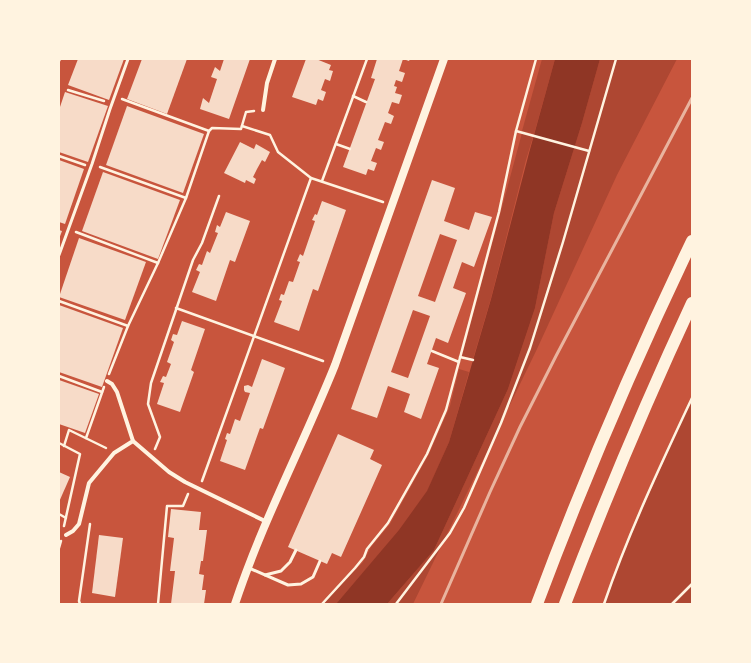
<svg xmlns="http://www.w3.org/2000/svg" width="751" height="663" font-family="Ubuntu,sans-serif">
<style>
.green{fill:#ae4732}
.water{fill:#8f3625}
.building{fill:#f7dbc8;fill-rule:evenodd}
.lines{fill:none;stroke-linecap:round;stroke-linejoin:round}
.path{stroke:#fff3e0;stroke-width:2.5}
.service{stroke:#fff3e0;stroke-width:3}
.minor{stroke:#fff3e0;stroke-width:4}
.secondary{stroke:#fff3e0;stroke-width:8}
.motorway{stroke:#fff3e0;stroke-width:12}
.rail{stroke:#e9b49f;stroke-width:3}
</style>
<rect width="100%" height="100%" fill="#c8553d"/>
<g class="green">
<path d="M542 59H555L534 134 522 131Z"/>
<path d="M600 59H677L617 175 537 349 413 604H387L434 550 508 389 535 308 554 213 582 123Z"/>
<path d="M522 133 533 137 526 160 491 298 473 359 462 356Z"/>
<path d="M459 369 469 372 449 442 427 492 399 531 336 604H323L363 562 371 547 390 524 429 454 450 406Z"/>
<path d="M692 398V604H604L630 537Z"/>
</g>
<path class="water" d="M555 59H600L582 123 554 213 535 308 508 389 434 550 387 604H336L399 530 427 491 449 442 491 299 529 153Z"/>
<g class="building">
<path d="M78 59H124L109 100 68 85Z"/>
<path d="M142 59H187L167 114 127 99Z"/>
<path d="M224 59H250L229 119 200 109 203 98 209 103 217 79 211 77 215 67 220 71Z"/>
<path d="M306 59H316L331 65 329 70 333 71 330 81 325 79 321 90 326 92 323 101 318 99 316 105 292 97Z"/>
<path d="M377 59H410L409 61 403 59 399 71 405 73 402 82 396 80 394 86 397 87 395 93 402 95 399 104 392 102 388 113 394 116 391 124 385 122 378 140 384 142 381 150 376 148 371 161 377 163 374 171 368 169 366 175 343 167 375 79 371 78Z"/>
<path d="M65 92 108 106 88 162 59 152V110Z"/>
<path d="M127 106 204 134 183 193 106 165Z"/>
<path d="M240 142 254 149 256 144 270 152 265 162 262 160 257 169 253 177 256 179 254 184 246 180 245 183 224 173Z"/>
<path d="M59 160 84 169 65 224 59 222Z"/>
<path d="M103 172 180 200 158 259 82 231Z"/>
<path d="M432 180 455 188 444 221 469 230 475 212 492 217 474 267 462 262 453 288 466 293 448 343 436 338 427 364 439 368 421 419 404 412 410 394 388 386 377 418 351 409ZM440 234 457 240 435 302 418 296ZM413 310 430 316 408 378 391 372Z"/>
<path d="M322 201 346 210 318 291 313 289 299 331 274 322 282 301 279 300 281 294 284 295 289 281 293 282 300 262 297 261 300 254 303 256 315 221 312 220 315 214 317 215Z"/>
<path d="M226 212 250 221 235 262 230 260 216 301 192 292 200 272 196 270 199 264 202 265 207 251 210 253 218 233 215 232 217 225 220 227Z"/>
<path d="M59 230 62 231 59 239Z"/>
<path d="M79 238 146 262 125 320 59 297Z"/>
<path d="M59 305 123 328 102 387 59 372Z"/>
<path d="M182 321 205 329 191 370 194 372 180 412 157 404 164 383 160 382 163 376 166 377 171 364 167 362 174 342 171 340 173 334 177 335Z"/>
<path d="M262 359 285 368 263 429 260 428 245 470 220 461 227 440 225 439 227 433 230 434 235 419 240 421 250 393 245 392 244 390V386L248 385 252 387Z"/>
<path d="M59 380 99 394 85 433 59 424Z"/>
<path d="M338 434 374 450 370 459 382 465 341 557 332 553 327 564 288 547Z"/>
<path d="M59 472 70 477 59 502Z"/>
<path d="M171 509 201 512 199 530H207L203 561H201L199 574 204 575 202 590H206L204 604H171L175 571H170L174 538 168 537Z"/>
<path d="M99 535 123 538 115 597 92 593Z"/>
</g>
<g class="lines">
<g class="path">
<path d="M59 61 60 59"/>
<path d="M68 90 104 101"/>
<path d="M353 96 366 102"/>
<path d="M122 99 209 131"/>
<path d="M242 126 270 135 278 152 311 178 383 202"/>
<path d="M516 131 589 151"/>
<path d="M336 144 350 149"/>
<path d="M59 156 85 165"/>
<path d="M100 167 186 198"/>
<path d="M322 181 367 59"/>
<path d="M76 232 158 263"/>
<path d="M59 301 128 326"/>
<path d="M176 308 323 361"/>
<path d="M432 351 459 362"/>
<path d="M460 357 473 360"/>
<path d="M109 374 128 326 158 263 186 198 209 131 212 128 241 129 246 112 254 111"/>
<path d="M59 376 102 392"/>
<path d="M86 438 104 387"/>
<path d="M59 443 80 454 64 526"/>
<path d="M64 446 69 430 106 448"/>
<path d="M155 449 160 437 148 404 151 383 193 260 202 243 219 196"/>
<path d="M202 481 311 178"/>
<path d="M59 514 66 518"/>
<path d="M59 548 61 541"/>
<path d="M80 604 79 601 90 524"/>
<path d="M158 604 167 506H183L188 494"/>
<path d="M322 604 355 568 364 557 367 549 388 523 427 454 446 410 499 212 516 131 536 59"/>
<path d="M396 604 450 533 464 508 501 423 530 348 563 242 616 59"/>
<path d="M604 604C628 534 660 466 692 398"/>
<path d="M672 604 692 584"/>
</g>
<g class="service">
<path d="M59 255 92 164 110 109 128 59"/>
<path d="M249 568 288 585 301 584 313 577 320 561"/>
<path d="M265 575 281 571 290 562 296 550"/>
</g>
<g class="minor">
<path d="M263 110 267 83 275 59"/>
<path d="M133 441 169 472 185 482 267 522"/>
<path d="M66 535 73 531 79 524 89 483 114 453 133 441 117 392 112 384 107 381"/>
</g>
<path class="secondary" d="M235 604C262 522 303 445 335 365L444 59"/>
<g class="motorway">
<path d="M537 604C583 481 635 360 692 241"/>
<path d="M565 604C604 502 646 402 692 303"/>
</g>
<path class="rail" d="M441 604 490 492 520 427 556 356 692 98"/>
</g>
<rect width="751" height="663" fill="none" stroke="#fff3e0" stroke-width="120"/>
</svg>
